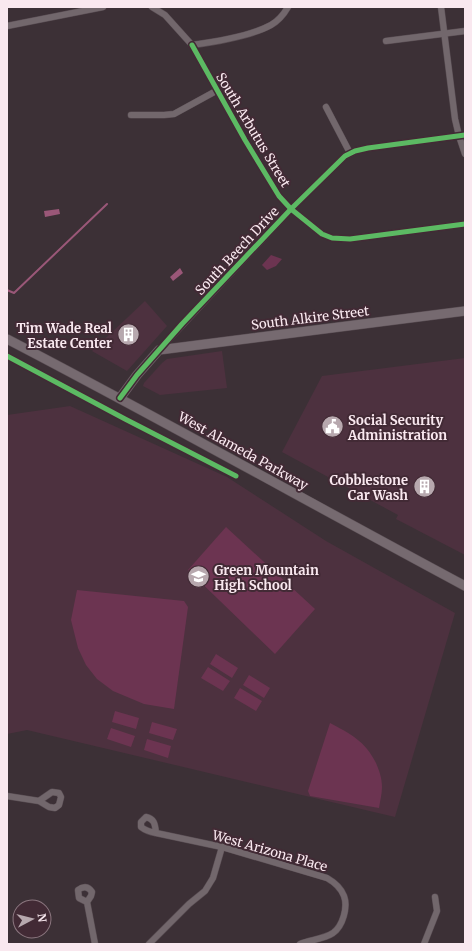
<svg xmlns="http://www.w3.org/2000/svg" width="472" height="951" font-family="Merriweather,serif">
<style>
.built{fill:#4d313f}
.green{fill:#6c3451}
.water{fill:#9a5778}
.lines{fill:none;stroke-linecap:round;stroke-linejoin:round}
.stream{stroke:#9a5778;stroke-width:2}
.street-casing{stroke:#5a4e54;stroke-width:7}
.secondary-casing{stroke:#5a4e54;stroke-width:10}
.street{stroke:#72676c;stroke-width:6}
.secondary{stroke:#766a70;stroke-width:9}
.cycleway-casing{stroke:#422a35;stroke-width:8}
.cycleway{stroke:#5cba63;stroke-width:5}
.labels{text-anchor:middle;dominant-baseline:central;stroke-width:4;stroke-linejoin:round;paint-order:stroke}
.street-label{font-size:13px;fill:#f9e8ef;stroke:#422a35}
.poi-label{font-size:13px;font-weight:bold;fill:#f9e8ef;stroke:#422a35;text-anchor:end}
</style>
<rect width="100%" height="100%" fill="#3c3036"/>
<g class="built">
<path d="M145 301 167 326 127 371 92 351Z"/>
<path d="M222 351 227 388 160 395 143 386 144 383 162 363 167 359Z"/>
<path d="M465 358V555L396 519 398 515 282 452 322 376Z"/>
<path d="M70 406 227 477 326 541 455 613 395 817 27 730 7 734V415Z"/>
</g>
<g class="green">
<path d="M271 255 282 259 276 266 267 270 262 265Z"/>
<path d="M226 527 315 609 275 654 188 570Z"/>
<path d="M77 590 184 601 188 607 174 709 144 704 113 691 97 679 86 665 78 648 71 620Z"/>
<path d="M216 654 238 668 232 678 210 664Z"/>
<path d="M208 667 230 681 223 691 201 678Z"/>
<path d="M249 675 270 688 264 698 243 685Z"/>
<path d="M240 688 262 701 256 711 234 698Z"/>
<path d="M115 711 139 718 136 729 112 722Z"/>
<path d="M152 722 177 729 173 740 149 733Z"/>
<path d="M330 723C351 734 365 741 376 763 379 770 382 778 382 787 382 794 380 801 379 808L310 796 308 791Z"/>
<path d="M111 728 135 736 131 747 107 739Z"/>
<path d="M147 739 171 746 168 758 144 750Z"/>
</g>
<g class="water">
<path d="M59 209 60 214 45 217 44 211Z"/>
<path d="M180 268 183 273 173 281 170 277Z"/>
</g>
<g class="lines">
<path class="stream" d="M7 290 14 293 107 204"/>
<defs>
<g id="street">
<path d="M152 7 165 15 192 45C214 42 251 36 271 25 278 21 284 14 288 7"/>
<path d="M441 7 455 119 459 136 465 154"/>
<path d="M7 26 103 7"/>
<path d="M386 41 465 31"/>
<path d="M192 45 245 140 279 196 291 209 322 234 332 238 350 239 465 224"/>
<path d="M326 107 350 153"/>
<path d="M131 115H164L174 114 216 91"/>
<path d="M159 350 291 209 345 156 355 151 368 148 465 135"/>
<path d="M7 796 39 801 49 807 55 808 59 805 61 797 59 793 52 792 39 801"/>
<path d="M156 833C155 825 155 819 146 817L141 822V827C146 831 150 832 156 833L222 847 327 878C334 882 341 888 344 896 348 907 343 926 333 933 324 939 310 940 300 944"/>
<path d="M87 902 79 898 78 890C83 886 88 886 92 892L91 896 87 902 95 944"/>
<path d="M149 944 189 904 205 891 213 878 222 847"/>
<path d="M424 944 437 911 435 897"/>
</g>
<g id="secondary">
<path d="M7 339C161 419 312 504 465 586"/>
<path d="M120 398 137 375 159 350 465 311"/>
</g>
</defs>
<use href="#street" class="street-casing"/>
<use href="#secondary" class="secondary-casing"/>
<use href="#street" class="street"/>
<use href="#secondary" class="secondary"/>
<defs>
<g id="cycleway">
<path d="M192 45 245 140 279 196 291 209 322 234 332 238 350 239 465 224"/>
<path d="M7 356 125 419 236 476"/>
<path d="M120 398 137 375 182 324 291 209 345 156 355 151 368 148 465 135"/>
</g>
</defs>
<use href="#cycleway" class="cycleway-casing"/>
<use href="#cycleway" class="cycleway"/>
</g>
<defs>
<symbol id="building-disc" viewBox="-11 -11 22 22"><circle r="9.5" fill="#b7a8ae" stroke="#422a35"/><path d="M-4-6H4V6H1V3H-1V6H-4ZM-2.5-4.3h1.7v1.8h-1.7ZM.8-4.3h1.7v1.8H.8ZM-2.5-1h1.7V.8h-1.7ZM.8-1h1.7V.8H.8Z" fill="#fff"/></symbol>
<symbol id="civic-disc" viewBox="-11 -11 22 22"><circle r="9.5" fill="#b7a8ae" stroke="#422a35"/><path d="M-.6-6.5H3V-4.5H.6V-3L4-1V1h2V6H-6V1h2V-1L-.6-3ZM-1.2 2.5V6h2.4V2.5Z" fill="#fff"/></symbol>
<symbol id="school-disc" viewBox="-11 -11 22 22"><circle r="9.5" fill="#b7a8ae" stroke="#422a35"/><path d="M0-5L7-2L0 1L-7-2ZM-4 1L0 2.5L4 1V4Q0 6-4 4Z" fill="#fff"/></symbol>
</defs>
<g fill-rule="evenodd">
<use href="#building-disc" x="116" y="322" width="25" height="25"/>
<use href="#civic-disc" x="320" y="414" width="25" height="25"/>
<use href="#building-disc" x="412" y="474" width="25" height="25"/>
<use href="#school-disc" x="186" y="564" width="25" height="25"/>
</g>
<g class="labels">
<g class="street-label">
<text transform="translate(253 130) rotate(59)">South Arbutus Street</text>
<text transform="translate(237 251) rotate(-47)">South Beech Drive</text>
<text transform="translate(310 318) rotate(-7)">South Alkire Street</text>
<text transform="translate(243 451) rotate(29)">West Alameda Parkway</text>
<text transform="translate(270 851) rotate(16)">West Arizona Place</text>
</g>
<g class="poi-label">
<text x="112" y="328">Tim Wade Real<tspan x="112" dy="15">Estate Center</tspan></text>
<text x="348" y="420" text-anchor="start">Social Security<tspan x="348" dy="15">Administration</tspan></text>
<text x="408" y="480">Cobblestone<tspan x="408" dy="15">Car Wash</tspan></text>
<text x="214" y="570" text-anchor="start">Green Mountain<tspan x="214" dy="15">High School</tspan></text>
</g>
</g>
<rect width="472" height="951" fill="none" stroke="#f9e8ef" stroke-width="16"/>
<g transform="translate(32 919) rotate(83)"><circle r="19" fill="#422a35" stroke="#8b767f"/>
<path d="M0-3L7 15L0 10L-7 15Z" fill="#b7a8ae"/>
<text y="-6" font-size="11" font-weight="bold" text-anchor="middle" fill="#f9e8ef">N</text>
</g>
</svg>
